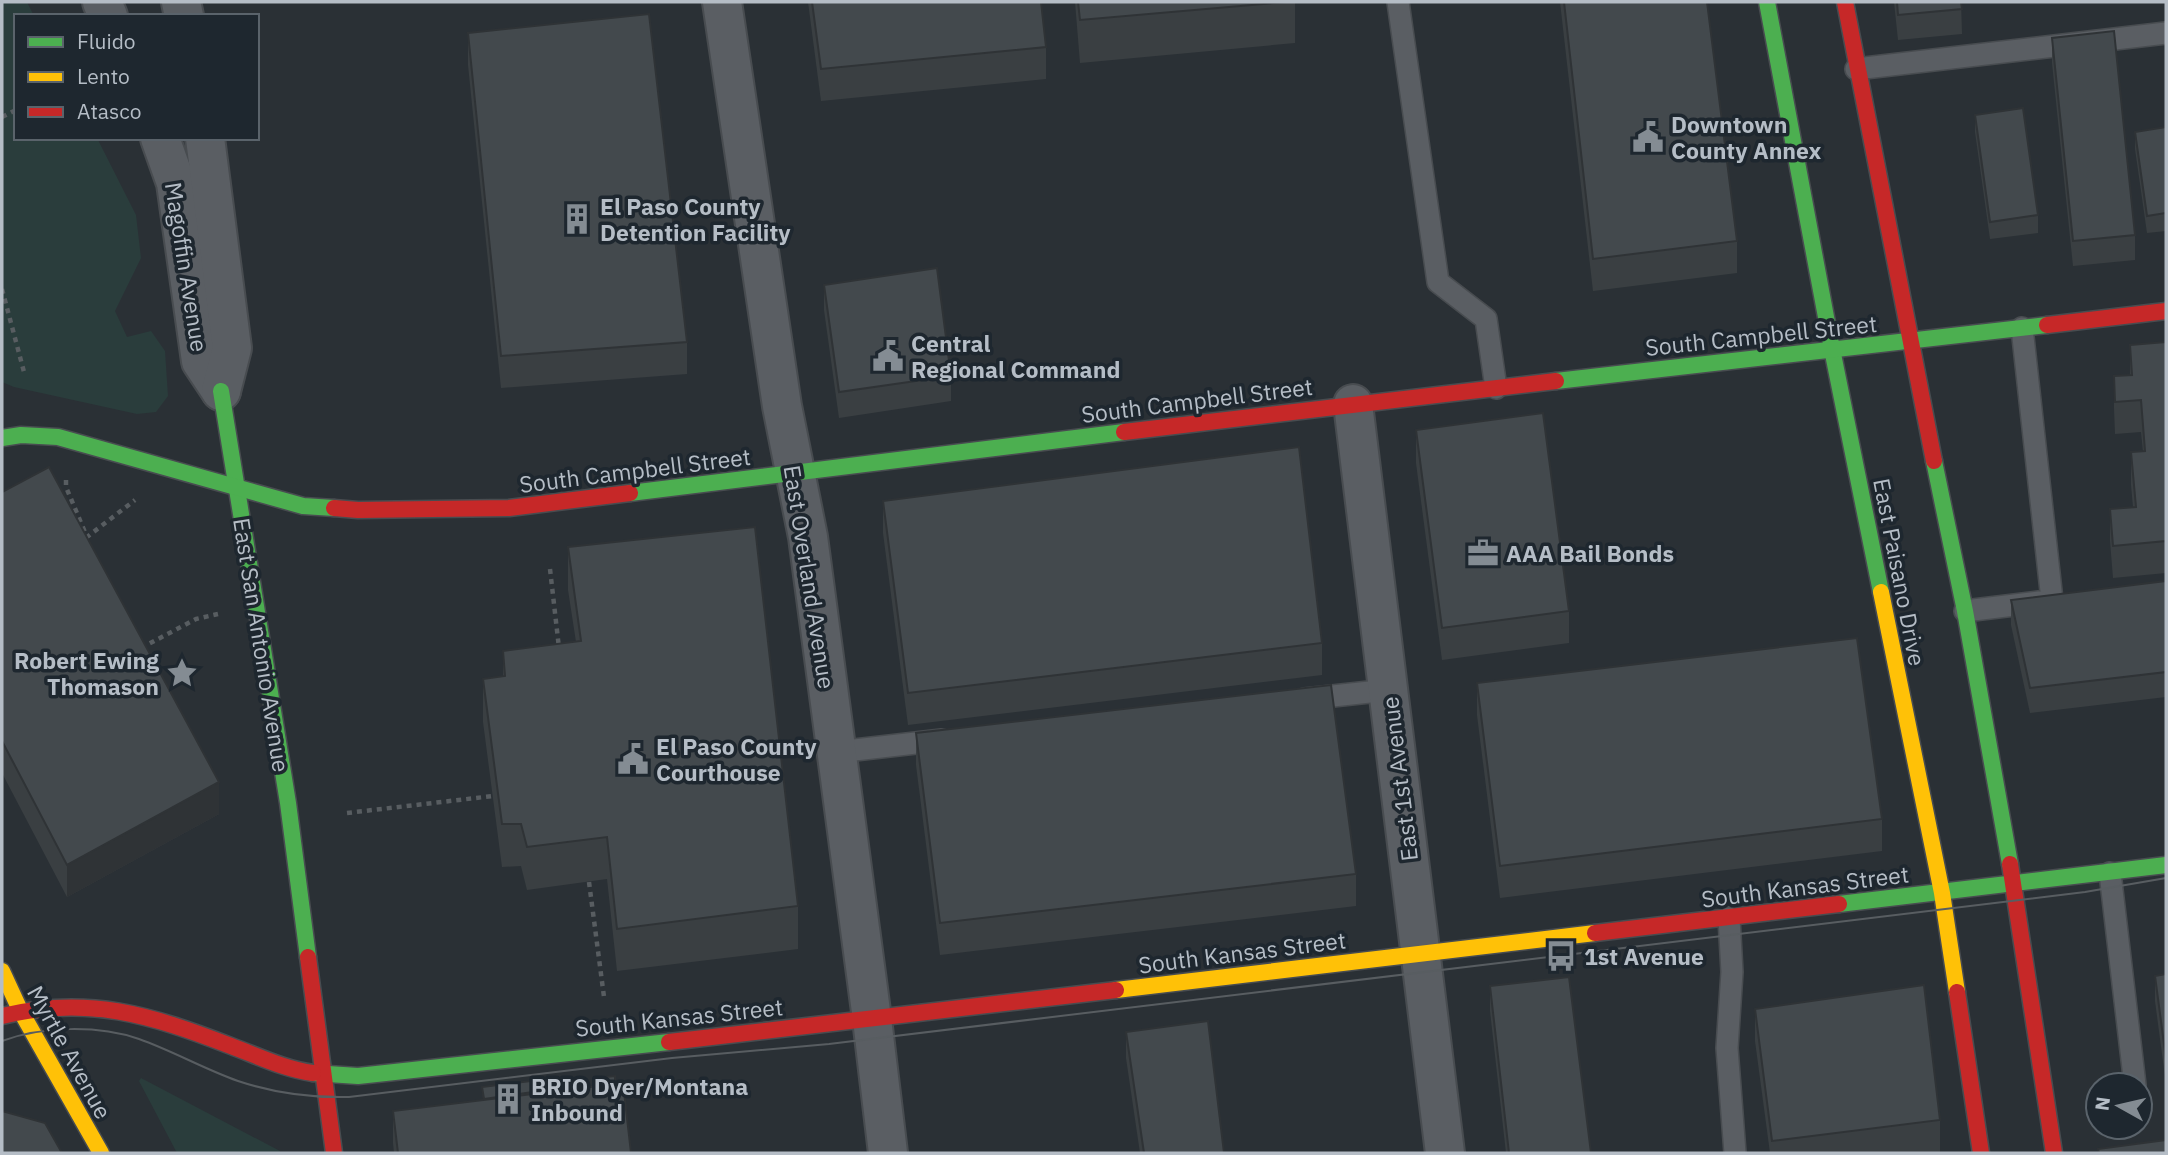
<svg xmlns="http://www.w3.org/2000/svg" width="2168" height="1155" font-family="'IBM Plex Sans',sans-serif">
<style>
.green{fill:#2a3d3c}
.lines{fill:none;stroke-linecap:round;stroke-linejoin:round}
.lane-casing{stroke:#484c50;stroke-width:24}
.street-casing{stroke:#484c50;stroke-width:42}
.fast-casing{stroke:#484c50;stroke-width:19}
.slow-casing{stroke:#484c50;stroke-width:19}
.jam-casing{stroke:#484c50;stroke-width:19}
.path{stroke:#585d61;stroke-width:4.5;stroke-dasharray:5 5;stroke-linecap:butt}
.lane{stroke:#5a5e63;stroke-width:21}
.street{stroke:#5a5e63;stroke-width:38}
.fast{stroke:#4caf50;stroke-width:16}
.slow{stroke:#ffc107;stroke-width:16}
.jam{stroke:#c62828;stroke-width:16}
.tram{stroke:#585d61;stroke-width:2}
.wall{fill:#3a3f42}
.shaded-wall{fill:#2f3336}
.building{fill:#43494d;stroke:#2f3336;stroke-width:2}
.labels{text-anchor:middle;dominant-baseline:central;stroke-width:7;stroke-linejoin:round;paint-order:stroke}
.poi-label{font-size:23px;font-weight:bold;fill:#b5bdc6;stroke:#1e272f;text-anchor:start}
.street-label{font-size:23px;fill:#b5bdc6;stroke:#1e272f}
</style>
<rect width="100%" height="100%" fill="#2a3035"/>
<g class="green">
<path d="M2 2H27L34 16H16V138H97L136 215 141 258 115 311 127 337 151 331 165 351 168 396 156 412 137 414 14 387 2 382Z"/>
<path d="M141 1078 280 1151V1153H177L139 1081Z"/>
</g>
<g class="lines">
<defs>
<g id="lane">
<path d="M1398 2 1438 282 1486 319 1496 388"/>
<path d="M1856 69 2166 33"/>
<path d="M2022 328 2052 600"/>
<path d="M1965 611 2039 602"/>
<path d="M1305 699 1388 690"/>
<path d="M837 752 942 740"/>
<path d="M2110 873 2135 1085"/>
<path d="M1729 918 1732 972 1727 1048 1735 1153"/>
</g>
<g id="street">
<path d="M102 2 108 16"/>
<path d="M181 2 184 16"/>
<path d="M722 2 782 406 808 537 872 1019 888 1153"/>
<path d="M160 138 176 183 201 361 221 391"/>
<path d="M205 138 232 348 221 391"/>
<path d="M1353 404 1445 1153"/>
</g>
<g id="fast">
<path d="M1767 2 1832 349 1881 592"/>
<path d="M1556 381 2047 325"/>
<path d="M221 391 288 803 308 957"/>
<path d="M2 438 21 435 58 437 303 506 334 508"/>
<path d="M1934 461 1965 611 2010 864"/>
<path d="M630 493 1124 432"/>
<path d="M1839 904 2166 865"/>
<path d="M313 1073 358 1076 669 1042"/>
</g>
<g id="slow">
<path d="M1881 592 1942 893 1957 992"/>
<path d="M2 971 20 1010 101 1153"/>
<path d="M1116 990 1595 933"/>
</g>
<g id="jam">
<path d="M1845 2 1934 461"/>
<path d="M2047 325 2166 311"/>
<path d="M1124 432 1556 381"/>
<path d="M334 508 358 510 509 508 630 493"/>
<path d="M2010 864 2054 1153"/>
<path d="M1595 933 1839 904"/>
<path d="M308 957 334 1153"/>
<path d="M1957 992 1981 1153"/>
<path d="M2 1016C88 995 151 1015 231 1046 258 1056 284 1069 313 1073"/>
<path d="M669 1042 1116 990"/>
</g>
</defs>
<use href="#lane" class="lane-casing"/>
<use href="#street" class="street-casing"/>
<use href="#fast" class="fast-casing"/>
<use href="#slow" class="slow-casing"/>
<use href="#jam" class="jam-casing"/>
<g class="path">
<path d="M2 117 16 110"/>
<path d="M2 289 24 372"/>
<path d="M66 480V487L87 537 135 500"/>
<path d="M550 569 559 648"/>
<path d="M141 648 196 619 218 614"/>
<path d="M347 813 493 796"/>
<path d="M589 882 604 997"/>
</g>
<use href="#lane" class="lane"/>
<use href="#street" class="street"/>
<use href="#fast" class="fast"/>
<use href="#slow" class="slow"/>
<use href="#jam" class="jam"/>
<path class="tram" d="M2 1041C42 1026 98 1025 139 1039 173 1051 204 1069 238 1081 274 1093 310 1098 349 1097L672 1058 829 1044 2085 892 2166 878"/>
</g>
<g class="wall">
<path d="M808 2H1041L1046 47V79L821 101Z"/>
<path d="M1075 2H1295V43L1080 63Z"/>
<path d="M1560 2H1707L1737 241V273L1593 291Z"/>
<path d="M1894 2H1961L1962 34 1898 40Z"/>
<path d="M468 33 687 342V374L501 388 468 65Z"/>
<path d="M2052 38 2135 235V260L2073 266 2052 63Z"/>
<path d="M1975 115 2038 215V233L1990 239 1975 132Z"/>
<path d="M2166 127V231L2147 233 2135 149V132Z"/>
<path d="M824 285 951 376V401L839 418 824 310Z"/>
<path d="M2166 342V573L2113 578 2110 541V509L2133 507 2131 485V452H2143L2141 432 2115 434 2114 408V376L2130 375V345Z"/>
<path d="M1416 430 1569 611V643L1442 660 1416 463Z"/>
<path d="M2 492 219 814 67 897 2 773Z"/>
<path d="M883 501 1322 643V675L908 725 883 533Z"/>
<path d="M568 547 798 906V949L617 971 607 879 527 890 521 866 502 867 483 722V679L503 676V651L576 642 568 590Z"/>
<path d="M2166 581V697L2030 713 2011 625V600Z"/>
<path d="M1477 683 1882 819V851L1500 898 1477 715Z"/>
<path d="M916 733 1356 874V906L940 955 916 765Z"/>
<path d="M2166 974V1084L2155 1001V976Z"/>
<path d="M1490 986 1591 1153H1506L1490 1011Z"/>
<path d="M1755 1009 1940 1120V1153H1770L1755 1041Z"/>
<path d="M1126 1032 1224 1153H1140L1126 1058Z"/>
<path d="M596 1078 615 1084 631 1153H394L393 1143V1111L483 1100 482 1087 531 1081 533 1094 596 1086Z"/>
</g>
<path class="shaded-wall" d="M219 782V814L67 897V865Z"/>
<g class="building">
<path d="M812 2H1041L1046 47 821 69Z"/>
<path d="M1078 2H1285L1080 20Z"/>
<path d="M1564 2H1707L1737 241 1593 259Z"/>
<path d="M1897 2H1961L1962 9 1898 15Z"/>
<path d="M649 14 687 342 501 356 468 33Z"/>
<path d="M2114 31 2135 235 2073 241 2052 38Z"/>
<path d="M2023 108 2038 215 1990 222 1975 115Z"/>
<path d="M2166 127V213L2147 216 2135 132Z"/>
<path d="M937 268 951 376 839 392 824 285Z"/>
<path d="M2166 342V541L2113 546 2110 509 2136 507 2131 452 2145 451 2141 400 2115 402 2114 376 2132 375 2130 345Z"/>
<path d="M1543 413 1569 611 1442 628 1416 430Z"/>
<path d="M1299 447 1322 643 908 693 883 501Z"/>
<path d="M49 467 219 782 67 865 2 741V492Z"/>
<path d="M755 527 798 906 617 929 607 837 527 847 521 824H502L483 679 505 676 503 651 581 641 568 547Z"/>
<path d="M2166 581V672L2030 688 2011 600Z"/>
<path d="M1857 638 1882 819 1500 866 1477 683Z"/>
<path d="M1331 685 1356 874 940 923 916 733Z"/>
<path d="M2166 974V1059L2155 976Z"/>
<path d="M1569 977 1591 1153H1509L1490 986Z"/>
<path d="M1924 985 1940 1120 1772 1141 1755 1009Z"/>
<path d="M1208 1021 1224 1153H1144L1126 1032Z"/>
<path d="M615 1076V1084L598 1085 596 1078Z"/>
<path d="M531 1081 533 1092 484 1099 482 1087Z"/>
<path d="M623 1083 631 1153H398L393 1111Z"/>
<path d="M2 1111 45 1123 62 1153H2Z"/>
<path d="M2166 1140V1153H2099L2098 1149Z"/>
</g>
<defs>
<symbol id="civic-bare" viewBox="-9 -9 18 18"><path d="M-.6-6.5H3V-4.5H.6V-3L4-1V1h2V6H-6V1h2V-1L-.6-3ZM-1.2 2.5V6h2.4V2.5Z" fill="#848c93" stroke="#1e272f" stroke-width="2.5" paint-order="stroke"/></symbol>
<symbol id="building-bare" viewBox="-9 -9 18 18"><path d="M-4-6H4V6H1V3H-1V6H-4ZM-2.5-4.3h1.7v1.8h-1.7ZM.8-4.3h1.7v1.8H.8ZM-2.5-1h1.7V.8h-1.7ZM.8-1h1.7V.8H.8Z" fill="#848c93" stroke="#1e272f" stroke-width="2.5" paint-order="stroke"/></symbol>
<symbol id="office-bare" viewBox="-9 -9 18 18"><path d="M-6-3h4V-5.5h4V-3h4V5H-6ZM-1-4.5V-3h2v-1.5ZM-6 0V1H6V0Z" fill="#848c93" stroke="#1e272f" stroke-width="2.5" paint-order="stroke"/></symbol>
<symbol id="sight-bare" viewBox="-9 -9 18 18"><path d="M0-6L1.8-2.2L6-1.7L2.9 1.2L3.7 5.4L0 3.3L-3.7 5.4L-2.9 1.2L-6-1.7L-1.8-2.2Z" fill="#848c93" stroke="#1e272f" stroke-width="2.5" paint-order="stroke"/></symbol>
<symbol id="bus-bare" viewBox="-9 -9 18 18"><path d="M-5-6H5V4H4V6H2V4H-2V6H-4V4H-5ZM-3.5-4V0h7V-4ZM-3.5 1.2v1.5H-2V1.2ZM2 1.2v1.5H3.5V1.2Z" fill="#848c93" stroke="#1e272f" stroke-width="2.5" paint-order="stroke"/></symbol>
</defs>
<g fill-rule="evenodd">
<use href="#civic-bare" x="1626" y="115" width="44" height="44"/>
<use href="#building-bare" x="555" y="197" width="44" height="44"/>
<use href="#civic-bare" x="866" y="334" width="44" height="44"/>
<use href="#office-bare" x="1461" y="531" width="44" height="44"/>
<use href="#sight-bare" x="160" y="651" width="44" height="44"/>
<use href="#civic-bare" x="611" y="737" width="44" height="44"/>
<use href="#bus-bare" x="1539" y="934" width="44" height="44"/>
<use href="#building-bare" x="486" y="1077" width="44" height="44"/>
</g>
<g class="labels">
<g class="poi-label">
<text x="1671" y="124">Downtown<tspan x="1671" dy="26">County Annex</tspan></text>
<text x="600" y="206">El Paso County<tspan x="600" dy="26">Detention Facility</tspan></text>
<text x="911" y="343">Central<tspan x="911" dy="26">Regional Command</tspan></text>
<text x="1506" y="553">AAA Bail Bonds</text>
<text x="159" y="660" text-anchor="end">Robert Ewing<tspan x="159" dy="26">Thomason</tspan></text>
<text x="656" y="746">El Paso County<tspan x="656" dy="26">Courthouse</tspan></text>
<text x="1584" y="956">1st Avenue</text>
<text x="531" y="1086">BRIO Dyer/Montana<tspan x="531" dy="26">Inbound</tspan></text>
</g>
<g class="street-label">
<text transform="translate(187 267) rotate(81)">Magoffin Avenue</text>
<text transform="translate(1761 335) rotate(-6)">South Campbell Street</text>
<text transform="translate(1197 400) rotate(-7)">South Campbell Street</text>
<text transform="translate(635 470) rotate(-7)">South Campbell Street</text>
<text transform="translate(1900 572) rotate(79)">East Paisano Drive</text>
<text transform="translate(810 577) rotate(81)">East Overland Avenue</text>
<text transform="translate(262 645) rotate(81)">East San Antonio Avenue</text>
<text transform="translate(1399 779) rotate(-97)">East 1st Avenue</text>
<text transform="translate(1805 886) rotate(-7)">South Kansas Street</text>
<text transform="translate(1242 952) rotate(-7)">South Kansas Street</text>
<text transform="translate(679 1017) rotate(-6)">South Kansas Street</text>
<text transform="translate(70 1052) rotate(61)">Myrtle Avenue</text>
</g>
</g>
<rect width="2168" height="1155" fill="none" stroke="#b5bdc6" stroke-width="7"/>
<rect x="14" y="14" width="245" height="126" fill="#1e272f" stroke="#5a636b" stroke-width="2"/>
<rect x="28" y="37" width="35" height="10" fill="#4caf50" stroke="#5a636b" stroke-width="2"/>
<text x="77" y="49" font-size="21" fill="#b5bdc6">Fluido</text>
<rect x="28" y="72" width="35" height="10" fill="#ffc107" stroke="#5a636b" stroke-width="2"/>
<text x="77" y="84" font-size="21" fill="#b5bdc6">Lento</text>
<rect x="28" y="107" width="35" height="10" fill="#c62828" stroke="#5a636b" stroke-width="2"/>
<text x="77" y="119" font-size="21" fill="#b5bdc6">Atasco</text>
<g transform="translate(2119 1106) rotate(278)"><circle r="33" fill="#1e272f" stroke="#5a636b" stroke-width="2"/>
<path d="M0-5L12 26L0 18L-12 26Z" fill="#848c93"/>
<text y="-10" font-size="19" font-weight="bold" text-anchor="middle" fill="#b5bdc6">N</text>
</g>
</svg>
